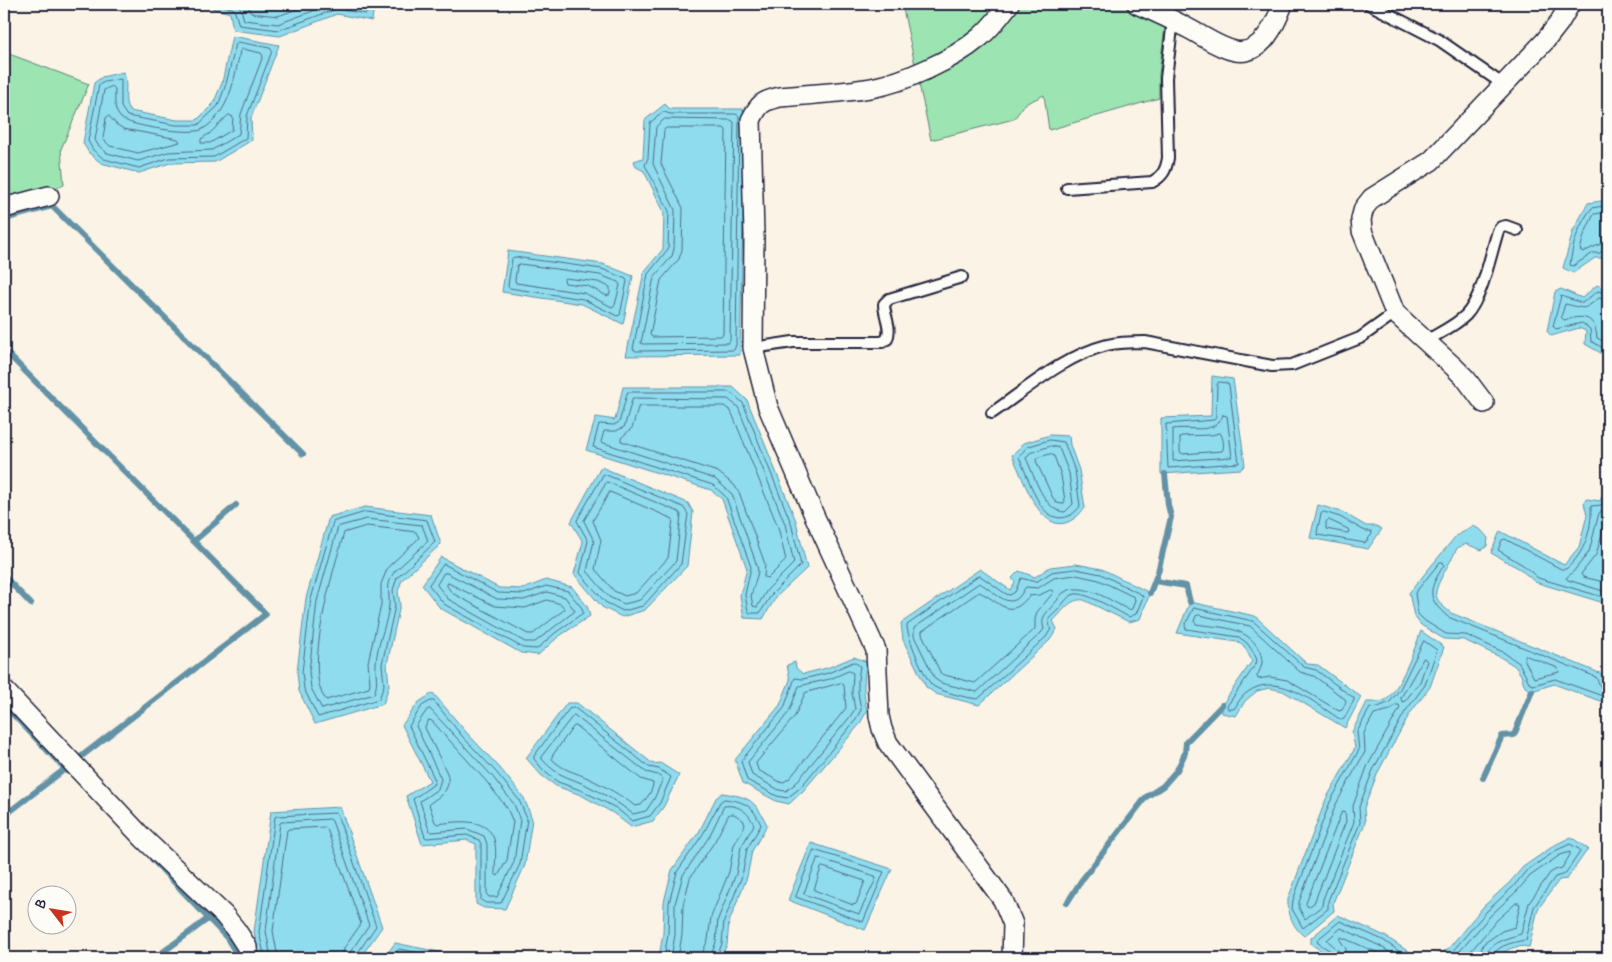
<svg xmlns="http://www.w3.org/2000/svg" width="1612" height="962" font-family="Mynerve,sans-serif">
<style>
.green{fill:#9ce4b2;stroke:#5f8376}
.water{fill:#8fdcee;stroke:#6392a6}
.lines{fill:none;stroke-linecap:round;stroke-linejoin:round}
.shore{stroke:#4e6c83;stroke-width:1}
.stream{stroke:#6392a6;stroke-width:6}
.lane-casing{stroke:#22223b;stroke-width:14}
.street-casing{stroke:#22223b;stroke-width:22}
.lane{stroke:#fdfcf7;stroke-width:10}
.street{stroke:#fdfcf7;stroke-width:19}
</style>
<rect width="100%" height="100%" fill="#faf3e6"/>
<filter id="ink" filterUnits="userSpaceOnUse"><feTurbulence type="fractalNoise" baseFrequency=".02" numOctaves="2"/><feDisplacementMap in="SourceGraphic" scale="10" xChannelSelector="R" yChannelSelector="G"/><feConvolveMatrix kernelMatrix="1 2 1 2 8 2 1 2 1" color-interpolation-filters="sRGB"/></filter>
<g filter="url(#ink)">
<g class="green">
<path d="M902 4H1124L1162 21 1165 27 1159 74V98L1049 130 1044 95 1025 104 1014 119 931 140Z"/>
<path d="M4 52 89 84 61 149 64 185 47 192 4 203Z"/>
</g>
<g class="water">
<path d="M198 4H374L372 21 337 14 280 36 233 30 230 13Z"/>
<path d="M232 36 279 45 251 118 252 140 215 162 170 163 139 173 101 163 89 153 83 143 94 83 102 77 123 72C130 84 121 101 130 111L177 120H197L213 104 222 83Z"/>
<path d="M665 104 670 109H743L745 121 740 355 626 356 644 272 663 249 664 212 644 171 636 167 634 161 643 158 645 120Z"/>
<path d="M1608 200V247L1604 258H1595L1573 273 1563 268 1573 231 1588 203Z"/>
<path d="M508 251 603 264 633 276 623 324 582 304 502 292Z"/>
<path d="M1597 285 1608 290V357L1585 344 1586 331 1579 328 1551 336 1547 331 1555 292 1561 289 1582 298Z"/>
<path d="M1212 376 1233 379 1245 465 1241 469 1161 474V418L1211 416Z"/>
<path d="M623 387H733L747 400 796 521 807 568 776 597 763 619 744 618 740 595 747 569 722 499 711 490 586 450 596 417 615 420Z"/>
<path d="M1050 435 1069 436 1070 445 1079 470 1085 508C1046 555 1026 484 1012 455L1024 443Z"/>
<path d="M601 467 688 503 693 512 687 566 645 610 622 617 602 607 574 574 583 542 571 522Z"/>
<path d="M1608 484V601L1604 603 1535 582 1520 569 1491 553 1500 531 1564 565 1579 547 1587 515 1584 503 1587 499 1600 501Z"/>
<path d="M1318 505 1342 512 1366 526H1376L1382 529 1368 549 1310 538Z"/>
<path d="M365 507 431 515 441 544 402 580 398 591 400 605 387 664 389 686 383 704 315 724 299 691 297 672 306 598 329 517Z"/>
<path d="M1473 526 1481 530 1488 538 1487 546 1482 550 1466 544 1457 548C1453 559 1434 586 1436 595 1438 603 1445 608 1451 613L1602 674 1604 685 1608 687V704L1554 684 1532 691 1525 687 1521 675 1515 666 1500 657 1464 640 1444 639 1421 625 1414 616 1409 593 1455 537Z"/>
<path d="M441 557 499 588 523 589 546 580 572 587 587 606 590 616 558 637 538 655 521 653 440 608 422 585Z"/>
<path d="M1076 564 1102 569 1150 593 1140 619 1129 622 1084 600C1069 598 1063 612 1053 621L1057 629 1050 640 979 705 936 694 926 687 903 640 901 623 980 569 1010 590 1015 582 1012 578 1019 571 1035 577 1050 567Z"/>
<path d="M1190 602 1255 616 1307 664 1318 665 1361 697 1345 728 1283 691 1269 688 1257 691 1245 701 1236 716 1222 713V705L1252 661 1244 646 1237 642 1177 633Z"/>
<path d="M1421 631 1444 647 1430 687 1409 715 1378 772 1364 808 1365 823 1333 903 1334 911 1304 936C1293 928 1287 912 1288 899L1326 799 1355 748 1352 732 1367 702C1373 702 1382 703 1387 699 1400 688 1415 648 1421 631Z"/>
<path d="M854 657 867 662C863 680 863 693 867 711L859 725 803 791 789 804 776 801 743 783 735 760 780 705 790 680 787 665 795 662 796 668 803 674 827 668Z"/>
<path d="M433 693 466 732 500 768 524 798 532 819 525 865 505 909 484 908 476 904V844L467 840 422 844 406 796 430 781 402 725 419 702Z"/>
<path d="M567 703H577L653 764 660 763 679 775 664 806 653 821 631 827 613 813 581 795 556 786 541 775 526 758Z"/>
<path d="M722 793C750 797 755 800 767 825L752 851 747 877 729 922 727 945 720 958H659L663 933 664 902 672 870 699 832 716 798Z"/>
<path d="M340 807 382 927 360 958H260L254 932 271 811Z"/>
<path d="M1571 837 1588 849 1567 879 1559 880 1538 909 1529 947C1514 944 1506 951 1494 958H1332L1311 944V938L1338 915 1385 936 1406 950 1417 955 1429 957 1440 954 1448 949 1483 907 1510 882 1523 867 1555 845Z"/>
<path d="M811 843 892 869 865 930 788 900Z"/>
<path d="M395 943 469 958H384Z"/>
</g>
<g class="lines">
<g class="shore">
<path d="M217 4 234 9 239 25 279 30 336 9 366 14 369 4"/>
<path d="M237 4 241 9 244 20 278 24 332 4"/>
<path d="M247 4 251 13 278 16 311 4"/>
<path d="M238 42 270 48 272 51 247 116 246 138 214 157 169 158 139 168 104 159 93 150 88 141 99 85 104 82 121 79V107L127 116 176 125H198L218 106 226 84 236 44Z"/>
<path d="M243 49 261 53 263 56 241 114 239 134 212 150 168 152 138 161 107 153 98 145 95 140 104 90 112 86 115 89C115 99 113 110 121 118 129 126 193 136 203 129 230 112 234 80 240 51Z"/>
<path d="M664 112 670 114H736L739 116 736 345 734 350 636 351 633 349 648 274 668 249 669 211 645 165 648 158 650 123Z"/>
<path d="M229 115 233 117 232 130 210 143H201V139L209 134Z"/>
<path d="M109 116 117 125 124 129 178 139 180 142 138 153 110 146 103 139 106 118Z"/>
<path d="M665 119 731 120 734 122 730 341 728 343 643 344 641 343 654 277 672 256 674 249 675 210 653 164 656 127Z"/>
<path d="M667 128H724L726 130 723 334 721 336 652 337 650 335 661 280 679 259 682 250 683 208 661 164 664 130Z"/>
<path d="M1608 205 1592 208C1579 223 1572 246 1570 265L1573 266 1593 253H1600L1604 249H1608"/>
<path d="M1608 212 1594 214 1584 235 1580 250 1583 252 1603 243 1608 242"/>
<path d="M514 257 602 269 626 279 627 281 620 315 617 316 583 299 509 288 508 286 512 259Z"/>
<path d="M520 264 600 275 618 282 620 285 615 305 612 307 584 293 516 283 515 280 517 266Z"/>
<path d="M565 278 598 282 610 287V294L607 296 588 286 565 283 564 280Z"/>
<path d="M1608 294 1598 291 1582 303 1561 296 1553 326 1556 329 1582 323 1590 329 1591 341 1608 351"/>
<path d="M1608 300 1599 298C1581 312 1586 308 1565 304L1561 317 1564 320C1583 315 1595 315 1597 338L1608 344"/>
<path d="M1219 382 1227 383 1229 385 1239 463 1168 468 1166 424 1214 420 1216 416 1217 385Z"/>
<path d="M628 392H730L743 403 791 523 801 565 772 594 760 613H750L748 611 745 595 751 567 726 497 713 485 593 447 599 424 614 425 619 422Z"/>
<path d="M633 398 728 399 738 407 785 524 794 563 767 590 757 607 753 606 751 596 758 572 757 566 732 494 715 479 601 442 604 431H616L624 427Z"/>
<path d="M639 406H724L731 411 778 527 786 560 768 578 764 577 765 564 739 492 734 485 718 472 621 441V438L632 428Z"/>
<path d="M1223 415 1227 416 1232 457 1173 461V429C1191 426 1215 436 1223 415Z"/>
<path d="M1220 433C1223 436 1225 447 1222 451L1183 454 1180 452V438L1181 436 1211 435Z"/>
<path d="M1050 440 1064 442 1075 471 1080 506C1070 521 1053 522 1042 507 1034 497 1025 470 1019 457L1027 447Z"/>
<path d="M1051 446 1059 448 1069 473 1073 504 1065 512C1044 512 1034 475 1026 458L1030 453Z"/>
<path d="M1051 454 1054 456 1061 475 1065 501 1063 504 1057 503 1053 498 1036 461 1037 458Z"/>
<path d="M604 474 683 507 688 514 681 564 643 606 623 611 605 602 580 573 588 541 577 521Z"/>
<path d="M607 482 679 512 681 515 676 561 640 600 624 604 609 597 587 571 594 541 584 521Z"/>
<path d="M610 492 673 519 668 558 636 593 625 596 614 591 595 569 601 540 593 521Z"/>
<path d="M1608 495 1602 505 1591 506C1592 530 1585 553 1566 569H1561L1505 539 1502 540 1498 550 1523 565 1538 578 1603 597H1608"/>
<path d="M1608 507 1599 513 1589 552 1573 572 1566 578 1568 580 1603 591 1608 590"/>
<path d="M366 512 427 520 435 542 397 578 393 590 395 606 382 664 384 685 379 699 318 717 304 689 302 672 311 599 333 522Z"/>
<path d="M1324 512 1340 517 1365 531H1371L1372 534 1365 543 1318 535 1317 532 1321 514Z"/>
<path d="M1608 517 1606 519 1596 555 1581 574 1583 577 1608 583"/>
<path d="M367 519 422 525 428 541 395 571C385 584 390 592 389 605 387 625 377 644 376 663 375 676 379 681 374 694L322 709 311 688 309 672 317 601 338 527Z"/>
<path d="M1329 520 1348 529 1349 532 1347 533 1326 529V522Z"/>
<path d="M367 526 416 532 419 538 388 567 381 584V605L368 662 370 683 369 688 326 700C302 672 334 568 344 533Z"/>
<path d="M444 564 498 593 524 594 546 586 568 591 582 608 583 613 555 633 537 649 523 648 444 604 429 585Z"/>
<path d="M1076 569 1101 574 1142 595 1143 597 1136 614 1129 617C1117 611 1087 592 1075 594 1067 596 1063 604 1058 610 1050 618 1046 617 1051 629L1046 637 978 699C967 698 942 692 933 686 925 680 906 634 907 625L979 575 1006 594 1010 595 1015 592 1021 578 1036 582 1052 572Z"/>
<path d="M444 573H447L497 599 524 600 547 592 565 597 575 611 535 642H525L448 599 437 585Z"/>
<path d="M1076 575 1099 580 1134 597 1135 600 1132 609 1129 610C1111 601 1082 580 1063 593 1059 596 1057 602 1053 605 1046 614 1040 617 1044 629L1041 633 977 692 941 683 935 679 914 636V628L979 583C990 587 1007 610 1019 597 1022 594 1023 590 1026 587L1038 588 1054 578Z"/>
<path d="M448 583 495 606 525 608 547 600 561 604 565 609 533 634H528L452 593 447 586Z"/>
<path d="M1051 590 1053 591V593L1037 612 1035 619V629L975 683 941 674 922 634V631L979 592C999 600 1009 622 1029 596L1039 595Z"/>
<path d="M1194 608 1253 621 1304 667 1316 670 1354 698V700L1344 719 1341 720C1313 702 1274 667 1243 696 1239 700 1237 705 1234 709H1228L1227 706 1256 664 1257 660 1254 653 1247 643 1239 637 1186 629 1185 626Z"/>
<path d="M1199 615 1250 626 1300 672 1314 676 1345 699 1346 702 1342 710 1339 711 1287 680 1270 677 1258 679 1257 676C1263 665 1264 659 1258 648 1244 625 1219 628 1196 624L1194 621 1196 616Z"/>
<path d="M1424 641 1437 650 1425 685 1405 712 1373 770 1359 807 1360 823 1328 901V909L1303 928 1292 909 1293 900 1330 802 1359 750 1357 732 1370 708 1378 707 1390 702 1400 689Z"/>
<path d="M1527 656 1558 668 1559 672 1534 678 1524 659 1525 656Z"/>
<path d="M1424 658 1427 661 1420 682 1405 701 1402 702 1401 698Z"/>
<path d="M854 662 860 666 858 679V692L861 710 854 722 800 788 787 798 777 796 747 780 741 761 784 708 795 678 803 679 828 673Z"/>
<path d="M849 671 853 673 852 693 855 709 849 718 795 784 786 791 779 790 752 775 748 762 789 712 799 686 830 679Z"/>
<path d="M841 683 844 685 846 708 790 778 782 783 758 770 756 763 795 716 805 693Z"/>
<path d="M1608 691 1601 688 1596 677 1448 617C1425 597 1429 589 1444 565L1443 562H1440L1415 593 1418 614 1425 621 1446 634 1466 635 1503 652 1519 663 1530 684 1533 685 1555 679 1608 698"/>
<path d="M431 701H434L462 736 496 772 519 800 527 819 520 864 501 903H486L481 900V844L479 840 467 835 427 838 425 837 413 799 433 785 435 780 409 726 422 706Z"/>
<path d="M1396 705H1399L1400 708 1367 767 1353 806 1354 822 1323 899 1322 906 1305 919 1299 908V902L1336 804 1365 752 1364 733 1374 714 1390 710Z"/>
<path d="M575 708 649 767 659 769 671 777 660 803 650 816 632 821 616 808 583 791 558 782 545 772 534 759V756L569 709Z"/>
<path d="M430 709 492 776 514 804 520 820 514 862 497 897H489L487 895V844L484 836 467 829 432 832 429 830 420 801 438 789 441 779 416 726 427 710Z"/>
<path d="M574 715 646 772 658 775 663 779 654 799 646 811 633 814C619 803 603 793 586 785 566 776 557 776 542 759V756Z"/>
<path d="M429 720 432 721 486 781 507 808 513 822 507 860 498 876 495 874C495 863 497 849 494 839 486 816 455 822 437 824L435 822 429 804C441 795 452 790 447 773L425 728Z"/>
<path d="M576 726 641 779 653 783C653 791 646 799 641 805L635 806C621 795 606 787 590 779 576 772 563 771 552 759V756L573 727Z"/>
<path d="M1342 812 1345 813 1346 821 1314 903 1308 907 1306 904Z"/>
<path d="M814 850 884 872 863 922 796 897Z"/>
<path d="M818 858 875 876 876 879 859 914 804 894Z"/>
<path d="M823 867 865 881 856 904 853 905 814 890 821 868Z"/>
<path d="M265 958 259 932 275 817 277 816 335 813 337 814 376 926 357 954 356 958"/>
<path d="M271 958 266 931 280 823 282 822 330 819 332 821 369 925 351 951 350 958"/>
<path d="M278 958 273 931 287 830 289 829 325 827 327 829 361 924 344 948 342 958"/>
<path d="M390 958 399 949 445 958"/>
<path d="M664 958 668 934 669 903 677 872 703 834 720 802 724 799C745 801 753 806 761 825L747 849 742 876 724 921 722 944 716 958"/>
<path d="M671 958 675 935V904L683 875 709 837 724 806C738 804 749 812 754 825L741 847 736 874 718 919 716 942 710 958"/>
<path d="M678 958 682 935 683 905 690 878 715 841 729 814H734L743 820 745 825 734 845 729 872 711 917 708 940 703 951 702 958"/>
<path d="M1334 958 1332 952 1318 943 1317 940 1340 921 1383 940 1403 954 1413 958"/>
<path d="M1340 958 1338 950 1327 940 1341 928 1380 946 1398 958"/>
<path d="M1348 958 1346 949 1340 940 1341 937 1376 952 1385 958"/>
<path d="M1442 958 1451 953 1487 911 1514 886 1526 871 1557 850 1570 844 1579 849 1580 852 1565 874 1555 877 1534 907 1526 940C1515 942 1495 945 1492 958"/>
<path d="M1454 958 1491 915 1518 890 1530 876 1560 855 1570 852V855L1562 868 1555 870 1550 873 1529 903 1521 934C1508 938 1487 942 1486 958"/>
<path d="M1465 958 1497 920 1516 903H1519L1520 905 1515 927 1502 931 1483 944 1479 958"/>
</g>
<g class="stream">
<path d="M4 219 52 206 303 454"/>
<path d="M4 350 266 614 4 816"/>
<path d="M194 541 236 505"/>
<path d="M4 576 31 604"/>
<path d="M1155 581 1186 586 1190 602"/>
<path d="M1150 593 1158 572 1171 517 1168 505 1165 474"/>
<path d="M4 705 67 771"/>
<path d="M1483 778 1502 736 1514 735 1532 691"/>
<path d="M152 859 227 938 239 958"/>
<path d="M1067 903 1081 881 1146 797 1163 786 1177 770 1185 753 1186 742 1222 705"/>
<path d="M155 958 209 918"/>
</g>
<defs>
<g id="lane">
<path d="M1369 4 1439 40 1504 85"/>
<path d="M1067 188 1152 182C1163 176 1166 170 1168 158L1166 78 1173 20"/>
<path d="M1426 341C1439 333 1455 326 1466 315 1483 296 1490 256 1498 231L1501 227 1506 226 1517 230"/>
<path d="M753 348 793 342H882L887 339C892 327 884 316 884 304L889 299 962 277"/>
<path d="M992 413C1028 388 1064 356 1107 345 1120 342 1133 342 1145 342L1272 366 1292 365 1360 338 1395 313"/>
</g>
<g id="street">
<path d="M1009 4C1000 16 990 29 979 38 953 60 904 82 871 88 841 93 810 94 780 97 762 101 759 104 751 120L754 235 753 348 768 407 814 515 876 650 879 716 882 729 888 743 1003 900 1013 924 1012 958"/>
<path d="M1137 4C1156 12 1175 21 1193 31 1206 38 1220 48 1235 51 1262 56 1276 23 1283 4"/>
<path d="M4 208 49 196"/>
<path d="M1484 403 1466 379 1454 367 1395 313 1362 231 1361 219 1364 208 1372 198 1431 161 1545 41 1559 23 1570 4"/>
<path d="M4 690 143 838 224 915 236 930 247 947 248 958"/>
</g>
</defs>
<use href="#lane" class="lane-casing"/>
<use href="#street" class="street-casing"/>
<use href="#lane" class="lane"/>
<use href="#street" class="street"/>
</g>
</g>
<rect width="1612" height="962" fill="none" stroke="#fdfcf7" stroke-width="20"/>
<rect x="10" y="10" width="1592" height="942" fill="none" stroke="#22223b" stroke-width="2" filter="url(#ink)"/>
<g transform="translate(52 910) rotate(301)"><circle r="24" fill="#fdfcf7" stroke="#a5a5ac"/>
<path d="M0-4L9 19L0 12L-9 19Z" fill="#c8321e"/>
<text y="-8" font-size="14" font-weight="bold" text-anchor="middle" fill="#22223b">B</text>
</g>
</svg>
